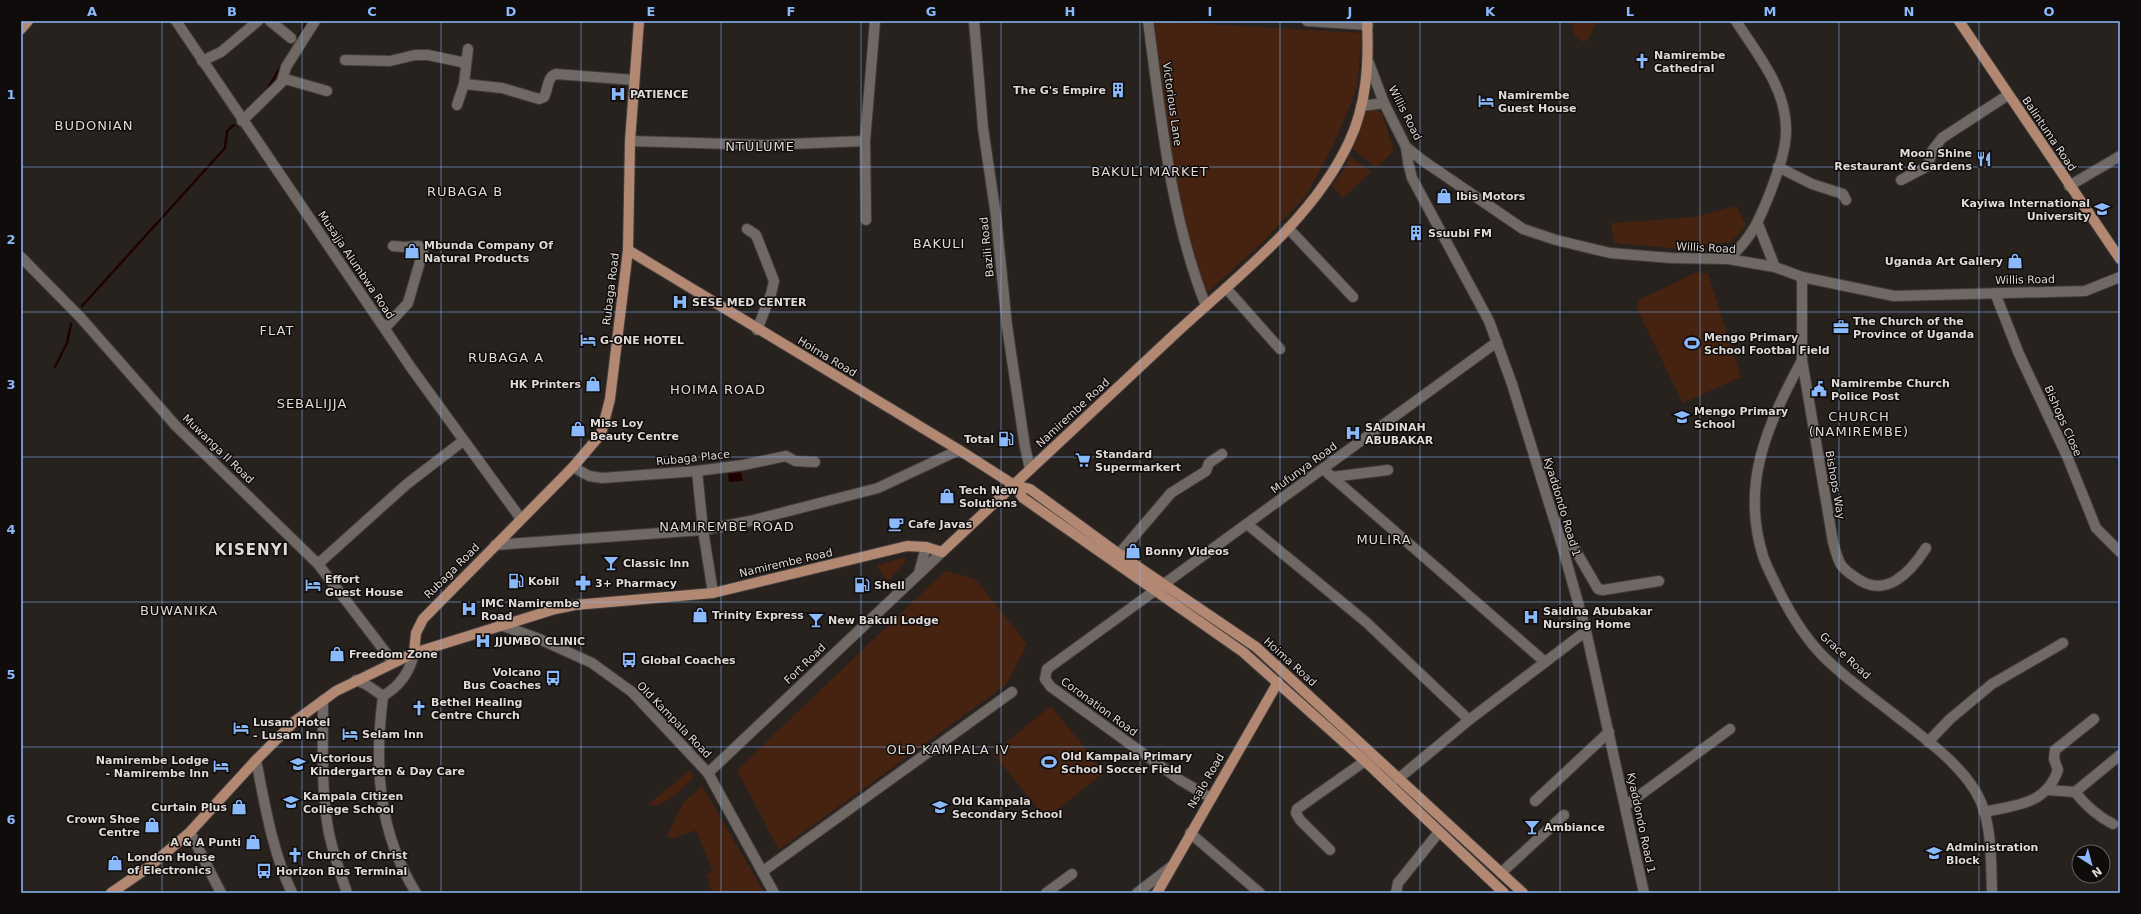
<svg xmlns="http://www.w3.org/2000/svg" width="2141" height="914" font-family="'DejaVu Sans',sans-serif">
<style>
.green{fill:#462210}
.water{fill:#1f0200}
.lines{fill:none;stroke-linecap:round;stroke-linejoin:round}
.stream{stroke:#1f0200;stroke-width:2.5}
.minor-casing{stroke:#423d3b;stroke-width:12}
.major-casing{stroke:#423d3b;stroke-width:12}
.minor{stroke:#6f6864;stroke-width:10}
.major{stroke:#b38873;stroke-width:10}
.grid{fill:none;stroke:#8abafc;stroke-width:1;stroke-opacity:0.55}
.labels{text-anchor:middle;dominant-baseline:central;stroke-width:3;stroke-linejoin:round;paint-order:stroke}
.poi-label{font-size:11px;font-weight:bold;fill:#dedad8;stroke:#0f0c0b;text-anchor:start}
.street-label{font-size:11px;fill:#dedad8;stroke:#0f0c0b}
.quarter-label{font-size:13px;letter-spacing:1px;fill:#dedad8;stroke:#0f0c0b}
.district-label{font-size:15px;font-weight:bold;letter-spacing:1px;fill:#dedad8;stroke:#0f0c0b}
.neatline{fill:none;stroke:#8abafc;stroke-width:1.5}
.grid-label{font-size:13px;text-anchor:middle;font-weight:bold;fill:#8abafc}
</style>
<rect width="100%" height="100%" fill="#28221f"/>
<g class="green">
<path d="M1154 21 1362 33 1357 88 1334 144 1307 194 1265 240 1208 292 1200 279 1178 198Z"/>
<path d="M1571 21H1599C1592 26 1593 37 1584 42 1575 40 1572 29 1571 21Z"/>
<path d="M1375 108 1382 114 1394 151 1376 168 1353 149 1367 111Z"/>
<path d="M1350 156 1371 172 1343 198 1332 186 1343 171Z"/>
<path d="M1736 206 1746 225 1731 242 1682 249 1614 243 1611 223 1694 217Z"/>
<path d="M1697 272 1708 274 1741 377 1683 403 1637 309 1639 300Z"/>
<path d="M901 558H905L906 561 888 581 876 566Z"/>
<path d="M945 571 975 579 1027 644 1006 685 779 850 737 770Z"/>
<path d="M1051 706 1104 772 1046 819 993 753Z"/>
<path d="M690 770 694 777C682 788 666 808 648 805Z"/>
<path d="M702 786 764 892 712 893 707 874 713 872 696 830 672 839 667 836 683 803Z"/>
</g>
<path class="water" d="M741 472 743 481 729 482 728 474Z"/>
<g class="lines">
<g class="stream">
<path d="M295 43 308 21"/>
<path d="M265 93 282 65"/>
<path d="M82 306 225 148 227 131 234 125"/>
<path d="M55 367 67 343 71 324"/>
</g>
<defs>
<g id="minor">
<path d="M176 21 412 369 521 519"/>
<path d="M270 21 291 38"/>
<path d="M974 21 983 128 996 216 1007 326 1025 447 1030 469"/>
<path d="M1148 21C1161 117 1170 215 1206 306"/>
<path d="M1307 21 1368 25"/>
<path d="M345 60 390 61 415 55H428L466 63"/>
<path d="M202 61 221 52 258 21"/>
<path d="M1369 63 1384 103 1406 147 1422 160 1523 229 1556 240 1610 253 1671 258 1728 259 1775 267 1802 277 1894 296 2085 291 2120 277"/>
<path d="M282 81 286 67 315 21"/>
<path d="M464 84 502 88 539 99 544 97C549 88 546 78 556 74L634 80"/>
<path d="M457 105 464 84 468 49"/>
<path d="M1361 106 1384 103"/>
<path d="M242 121 285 79 327 91"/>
<path d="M630 141 765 145 865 141"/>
<path d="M1406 147 1408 162 1412 178 1489 321 1512 384 1561 542 1586 631 1644 893"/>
<path d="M1778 167 1812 184 1843 194 1846 200"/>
<path d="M1901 180 1928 166 1932 151 1942 138 2008 95"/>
<path d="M2069 186 2120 156"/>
<path d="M866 220 865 141 875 21"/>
<path d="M1758 224 1775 267"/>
<path d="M1288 228 1353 297"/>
<path d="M747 229 756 235 774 281 771 294 757 330"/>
<path d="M21 257 81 318 176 426 318 564 393 662"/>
<path d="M1728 259C1751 239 1759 221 1770 193 1777 174 1786 151 1786 131 1787 89 1757 54 1736 21"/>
<path d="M1802 277V360L1833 542C1835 549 1837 558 1841 565 1845 570 1850 574 1855 577 1885 600 1910 573 1926 548"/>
<path d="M1226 288 1280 349"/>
<path d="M1995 293 2019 354 2067 456 2096 528 2120 552"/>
<path d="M385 328 408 303 423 251 419 246 404 247 393 246"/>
<path d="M1802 360C1768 424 1740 483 1763 556 1766 566 1772 576 1776 585 1788 610 1802 634 1821 654 1843 677 1870 695 1895 715 1924 738 1966 767 1981 802 1992 829 1991 864 1992 893"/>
<path d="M573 467 589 476 602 478 697 471 743 465 786 456 795 461 815 462"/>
<path d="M1323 469 1545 662"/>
<path d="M697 471 703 530 713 593"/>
<path d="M1332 477 1388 470"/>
<path d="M1247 524 1366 622 1469 720"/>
<path d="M1561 542 1573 546 1598 589 1603 590 1659 581"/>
<path d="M495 545 703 530 750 521 878 488 959 450"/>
<path d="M1119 554 1171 493 1206 471 1209 463 1222 454"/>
<path d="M318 564 407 484 463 441"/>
<path d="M919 573 926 547"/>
<path d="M500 625 537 638 592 663 632 692 708 773 774 893"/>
<path d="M356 680 367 685 383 696"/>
<path d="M383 696C374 767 378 831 416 893"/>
<path d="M383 696C400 686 410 672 414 653"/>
<path d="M323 700C323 742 321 787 328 828 332 851 340 872 347 893"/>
<path d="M1928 742 1950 719 1992 684 2063 643"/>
<path d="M256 760C265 805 272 851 292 893"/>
<path d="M708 773 942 552"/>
<path d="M1398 779 1469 720 1586 631"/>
<path d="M2048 790 2075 792"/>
<path d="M1211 798 1180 780 1051 687 1045 679 1047 669 1497 342"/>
<path d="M1535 801 1609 732"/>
<path d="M1625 806 1730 729"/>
<path d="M1984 812C2016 805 2046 805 2058 770L2054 759 2055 750 2094 719"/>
<path d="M2113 824C2097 816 2086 806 2075 792L2120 755"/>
<path d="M190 832 221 893"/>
<path d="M1190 833 1260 893"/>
<path d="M1330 850 1300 820 1296 813 1297 809 1365 761"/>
<path d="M762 872 1012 692"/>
<path d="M1501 873 1564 815"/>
<path d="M1046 893 1072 874"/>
<path d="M1137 893 1172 866"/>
<path d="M1396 893 1398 883 1439 832"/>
</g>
<g id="major">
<path d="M1959 21 2120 259"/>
<path d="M21 29 28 21"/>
<path d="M628 250 959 450 1014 485 1030 489 1119 554 1256 647 1523 893"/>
<path d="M1014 485 1023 498 1243 652 1365 761 1504 893"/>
<path d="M414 653 416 633 423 619 573 467 601 434 610 399 628 250 630 141 639 21"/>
<path d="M111 893 149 867 190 832 256 760 295 721 336 691 414 653 555 609 575 605 713 593 907 546 926 547 942 552C1020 479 1099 405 1177 332 1239 275 1313 219 1349 142 1367 104 1369 62 1367 21"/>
<path d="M1157 893 1278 682"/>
</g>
</defs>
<use href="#minor" class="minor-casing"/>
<use href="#major" class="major-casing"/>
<use href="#minor" class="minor"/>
<use href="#major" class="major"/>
</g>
<path class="grid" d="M162 21V893M302 21V893M441 21V893M581 21V893M721 21V893M861 21V893M1001 21V893M1140 21V893M1280 21V893M1420 21V893M1560 21V893M1700 21V893M1839 21V893M1979 21V893M21 167H2120M21 312H2120M21 457H2120M21 602H2120M21 747H2120"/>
<defs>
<symbol id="church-bare" viewBox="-9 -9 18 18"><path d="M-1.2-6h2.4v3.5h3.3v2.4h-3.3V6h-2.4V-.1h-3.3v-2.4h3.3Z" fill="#8abafc" stroke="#0f0c0b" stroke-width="2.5" paint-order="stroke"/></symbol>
<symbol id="building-bare" viewBox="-9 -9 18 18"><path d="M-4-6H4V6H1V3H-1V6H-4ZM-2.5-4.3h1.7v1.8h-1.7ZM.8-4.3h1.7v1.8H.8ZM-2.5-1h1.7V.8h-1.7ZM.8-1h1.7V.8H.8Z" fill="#8abafc" stroke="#0f0c0b" stroke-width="2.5" paint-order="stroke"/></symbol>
<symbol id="hospital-bare" viewBox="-9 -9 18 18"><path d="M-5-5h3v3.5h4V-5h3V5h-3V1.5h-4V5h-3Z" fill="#8abafc" stroke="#0f0c0b" stroke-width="2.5" paint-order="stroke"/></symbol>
<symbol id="hotel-bare" viewBox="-9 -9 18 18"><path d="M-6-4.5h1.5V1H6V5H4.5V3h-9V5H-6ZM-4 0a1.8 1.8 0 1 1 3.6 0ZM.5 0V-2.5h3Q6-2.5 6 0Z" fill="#8abafc" stroke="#0f0c0b" stroke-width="2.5" paint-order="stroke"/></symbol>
<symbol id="restaurant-bare" viewBox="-9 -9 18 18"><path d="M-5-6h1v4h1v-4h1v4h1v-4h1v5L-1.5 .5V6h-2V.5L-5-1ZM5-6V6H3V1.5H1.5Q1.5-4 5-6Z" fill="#8abafc" stroke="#0f0c0b" stroke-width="2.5" paint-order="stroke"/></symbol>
<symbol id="shop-bare" viewBox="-9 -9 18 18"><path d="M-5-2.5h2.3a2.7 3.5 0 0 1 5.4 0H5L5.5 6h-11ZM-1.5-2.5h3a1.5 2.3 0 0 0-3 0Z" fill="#8abafc" stroke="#0f0c0b" stroke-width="2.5" paint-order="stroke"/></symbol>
<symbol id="school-bare" viewBox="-9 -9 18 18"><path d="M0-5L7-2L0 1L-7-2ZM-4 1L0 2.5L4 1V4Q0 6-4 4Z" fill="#8abafc" stroke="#0f0c0b" stroke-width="2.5" paint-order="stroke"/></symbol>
<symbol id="office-bare" viewBox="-9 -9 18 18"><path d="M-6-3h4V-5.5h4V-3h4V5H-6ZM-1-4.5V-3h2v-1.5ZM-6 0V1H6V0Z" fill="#8abafc" stroke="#0f0c0b" stroke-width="2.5" paint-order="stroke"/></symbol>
<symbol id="stadium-bare" viewBox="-9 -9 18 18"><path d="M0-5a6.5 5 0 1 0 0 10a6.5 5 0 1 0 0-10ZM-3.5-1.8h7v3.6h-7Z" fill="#8abafc" stroke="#0f0c0b" stroke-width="2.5" paint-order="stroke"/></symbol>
<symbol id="civic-bare" viewBox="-9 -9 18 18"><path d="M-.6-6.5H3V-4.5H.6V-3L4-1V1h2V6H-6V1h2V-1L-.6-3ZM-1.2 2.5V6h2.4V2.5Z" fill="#8abafc" stroke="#0f0c0b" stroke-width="2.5" paint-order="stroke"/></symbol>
<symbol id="fuel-bare" viewBox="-9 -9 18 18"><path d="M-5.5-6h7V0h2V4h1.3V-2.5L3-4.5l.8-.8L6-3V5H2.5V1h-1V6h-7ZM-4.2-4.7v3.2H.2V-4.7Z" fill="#8abafc" stroke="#0f0c0b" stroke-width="2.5" paint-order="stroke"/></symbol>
<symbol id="supermarket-bare" viewBox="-9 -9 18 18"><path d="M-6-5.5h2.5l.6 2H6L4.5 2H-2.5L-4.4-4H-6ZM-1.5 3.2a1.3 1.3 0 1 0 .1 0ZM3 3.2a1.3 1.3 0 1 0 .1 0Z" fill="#8abafc" stroke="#0f0c0b" stroke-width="2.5" paint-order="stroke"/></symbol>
<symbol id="cafe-bare" viewBox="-9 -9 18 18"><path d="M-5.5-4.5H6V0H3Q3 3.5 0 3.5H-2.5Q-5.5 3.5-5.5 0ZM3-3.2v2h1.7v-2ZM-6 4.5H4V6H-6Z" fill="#8abafc" stroke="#0f0c0b" stroke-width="2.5" paint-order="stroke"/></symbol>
<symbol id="bar-bare" viewBox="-9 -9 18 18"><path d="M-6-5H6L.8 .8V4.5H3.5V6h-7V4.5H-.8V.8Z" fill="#8abafc" stroke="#0f0c0b" stroke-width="2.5" paint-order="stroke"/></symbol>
<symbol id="pharmacy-bare" viewBox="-9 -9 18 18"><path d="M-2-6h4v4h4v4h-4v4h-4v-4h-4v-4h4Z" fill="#8abafc" stroke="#0f0c0b" stroke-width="2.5" paint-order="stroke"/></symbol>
<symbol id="bus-bare" viewBox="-9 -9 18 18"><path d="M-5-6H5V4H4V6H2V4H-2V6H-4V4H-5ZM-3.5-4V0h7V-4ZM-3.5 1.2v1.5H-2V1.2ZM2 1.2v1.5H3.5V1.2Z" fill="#8abafc" stroke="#0f0c0b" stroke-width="2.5" paint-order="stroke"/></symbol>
<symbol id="university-bare" viewBox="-9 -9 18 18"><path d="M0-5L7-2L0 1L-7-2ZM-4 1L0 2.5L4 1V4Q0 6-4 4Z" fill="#8abafc" stroke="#0f0c0b" stroke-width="2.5" paint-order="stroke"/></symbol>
</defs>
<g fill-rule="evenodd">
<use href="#church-bare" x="1631" y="50" width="22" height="22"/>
<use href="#building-bare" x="1107" y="79" width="22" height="22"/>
<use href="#hospital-bare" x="607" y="83" width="22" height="22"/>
<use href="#hotel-bare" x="1475" y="90" width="22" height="22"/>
<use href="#restaurant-bare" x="1973" y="148" width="22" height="22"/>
<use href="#shop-bare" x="1433" y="185" width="22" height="22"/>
<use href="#school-bare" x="2091" y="198" width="22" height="22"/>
<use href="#building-bare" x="1405" y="222" width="22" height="22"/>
<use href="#shop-bare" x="401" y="240" width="22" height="22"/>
<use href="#shop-bare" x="2004" y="250" width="22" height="22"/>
<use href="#hospital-bare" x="669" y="291" width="22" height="22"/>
<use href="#office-bare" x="1830" y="316" width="22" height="22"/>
<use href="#hotel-bare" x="577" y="329" width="22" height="22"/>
<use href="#stadium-bare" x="1681" y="332" width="22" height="22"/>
<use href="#shop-bare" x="582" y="373" width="22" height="22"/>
<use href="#civic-bare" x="1808" y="378" width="22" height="22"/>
<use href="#school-bare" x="1671" y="406" width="22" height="22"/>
<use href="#shop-bare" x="567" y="418" width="22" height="22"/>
<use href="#hospital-bare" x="1342" y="422" width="22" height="22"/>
<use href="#fuel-bare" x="995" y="428" width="22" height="22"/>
<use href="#supermarket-bare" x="1072" y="449" width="22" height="22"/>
<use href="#shop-bare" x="936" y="485" width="22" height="22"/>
<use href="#cafe-bare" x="885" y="513" width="22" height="22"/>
<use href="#shop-bare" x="1122" y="540" width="22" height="22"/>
<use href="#bar-bare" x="600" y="552" width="22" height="22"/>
<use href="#fuel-bare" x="505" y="570" width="22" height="22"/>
<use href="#pharmacy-bare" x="572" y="572" width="22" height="22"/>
<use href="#hotel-bare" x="302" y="574" width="22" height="22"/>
<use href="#fuel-bare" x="851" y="574" width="22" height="22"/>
<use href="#hospital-bare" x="458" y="598" width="22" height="22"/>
<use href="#shop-bare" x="689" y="604" width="22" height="22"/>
<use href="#hospital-bare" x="1520" y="606" width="22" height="22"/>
<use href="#bar-bare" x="805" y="609" width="22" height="22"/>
<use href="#hospital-bare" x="472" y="630" width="22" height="22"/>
<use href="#shop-bare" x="326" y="643" width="22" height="22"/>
<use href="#bus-bare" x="618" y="649" width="22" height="22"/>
<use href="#bus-bare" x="542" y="667" width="22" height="22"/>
<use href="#church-bare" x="408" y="697" width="22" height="22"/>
<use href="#hotel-bare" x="230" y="717" width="22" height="22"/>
<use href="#hotel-bare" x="339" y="723" width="22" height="22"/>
<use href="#stadium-bare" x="1038" y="751" width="22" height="22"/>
<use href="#school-bare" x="287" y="753" width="22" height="22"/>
<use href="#hotel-bare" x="210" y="755" width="22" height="22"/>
<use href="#university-bare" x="280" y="791" width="22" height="22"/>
<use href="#shop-bare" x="228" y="796" width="22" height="22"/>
<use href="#school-bare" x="929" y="796" width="22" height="22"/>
<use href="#shop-bare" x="141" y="814" width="22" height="22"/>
<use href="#bar-bare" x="1521" y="816" width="22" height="22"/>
<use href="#shop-bare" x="242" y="831" width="22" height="22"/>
<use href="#school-bare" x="1923" y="842" width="22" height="22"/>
<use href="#church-bare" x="284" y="844" width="22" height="22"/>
<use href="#shop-bare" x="104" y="852" width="22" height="22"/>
<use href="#bus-bare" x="253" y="860" width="22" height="22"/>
</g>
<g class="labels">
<g class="poi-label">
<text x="1654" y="55">Namirembe<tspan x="1654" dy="13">Cathedral</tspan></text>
<text x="1106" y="90" text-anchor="end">The G's Empire</text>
<text x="630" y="94">PATIENCE</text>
<text x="1498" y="95">Namirembe<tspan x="1498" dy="13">Guest House</tspan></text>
<text x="1972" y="153" text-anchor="end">Moon Shine<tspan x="1972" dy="13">Restaurant &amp; Gardens</tspan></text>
<text x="1456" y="196">Ibis Motors</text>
<text x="2090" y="203" text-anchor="end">Kayiwa International<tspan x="2090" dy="13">University</tspan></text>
<text x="1428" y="233">Ssuubi FM</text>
<text x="424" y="245">Mbunda Company Of<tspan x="424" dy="13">Natural Products</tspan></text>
<text x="2003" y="261" text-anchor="end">Uganda Art Gallery</text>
<text x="692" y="302">SESE MED CENTER</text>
<text x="1853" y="321">The Church of the<tspan x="1853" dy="13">Province of Uganda</tspan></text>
<text x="1704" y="337">Mengo Primary<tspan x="1704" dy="13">School Footbal Field</tspan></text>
<text x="600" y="340">G-ONE HOTEL</text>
<text x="1831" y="383">Namirembe Church<tspan x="1831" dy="13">Police Post</tspan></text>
<text x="581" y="384" text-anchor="end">HK Printers</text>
<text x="1694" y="411">Mengo Primary<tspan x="1694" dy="13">School</tspan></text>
<text x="590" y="423">Miss Loy<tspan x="590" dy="13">Beauty Centre</tspan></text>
<text x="1365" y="427">SAIDINAH<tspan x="1365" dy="13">ABUBAKAR</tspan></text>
<text x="994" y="439" text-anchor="end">Total</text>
<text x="1095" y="454">Standard<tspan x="1095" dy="13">Supermarkert</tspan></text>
<text x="959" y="490">Tech New<tspan x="959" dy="13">Solutions</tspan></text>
<text x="908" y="524">Cafe Javas</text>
<text x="1145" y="551">Bonny Videos</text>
<text x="623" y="563">Classic Inn</text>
<text x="325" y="579">Effort<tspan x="325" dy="13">Guest House</tspan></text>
<text x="528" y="581">Kobil</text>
<text x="595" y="583">3+ Pharmacy</text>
<text x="874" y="585">Shell</text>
<text x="481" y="603">IMC Namirembe<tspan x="481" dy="13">Road</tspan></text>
<text x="1543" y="611">Saidina Abubakar<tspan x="1543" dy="13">Nursing Home</tspan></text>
<text x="712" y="615">Trinity Express</text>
<text x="828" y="620">New Bakuli Lodge</text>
<text x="495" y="641">JJUMBO CLINIC</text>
<text x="349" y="654">Freedom Zone</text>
<text x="641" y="660">Global Coaches</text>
<text x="541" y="672" text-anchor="end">Volcano<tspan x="541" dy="13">Bus Coaches</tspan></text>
<text x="431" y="702">Bethel Healing<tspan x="431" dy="13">Centre Church</tspan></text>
<text x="253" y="722">Lusam Hotel<tspan x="253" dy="13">- Lusam Inn</tspan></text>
<text x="362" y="734">Selam Inn</text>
<text x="1061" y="756">Old Kampala Primary<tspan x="1061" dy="13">School Soccer Field</tspan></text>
<text x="310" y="758">Victorious<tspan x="310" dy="13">Kindergarten &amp; Day Care</tspan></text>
<text x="209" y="760" text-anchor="end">Namirembe Lodge<tspan x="209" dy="13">- Namirembe Inn</tspan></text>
<text x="303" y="796">Kampala Citizen<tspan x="303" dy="13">College School</tspan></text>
<text x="952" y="801">Old Kampala<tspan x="952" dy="13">Secondary School</tspan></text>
<text x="227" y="807" text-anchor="end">Curtain Plus</text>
<text x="140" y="819" text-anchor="end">Crown Shoe<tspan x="140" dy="13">Centre</tspan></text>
<text x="1544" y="827">Ambiance</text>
<text x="241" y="842" text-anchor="end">A &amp; A Punti</text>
<text x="1946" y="847">Administration<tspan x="1946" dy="13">Block</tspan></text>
<text x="307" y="855">Church of Christ</text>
<text x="127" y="857">London House<tspan x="127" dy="13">of Electronics</tspan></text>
<text x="276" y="871">Horizon Bus Terminal</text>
</g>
<g class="street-label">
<text transform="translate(1172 104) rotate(82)">Victorious Lane</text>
<text transform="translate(1405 113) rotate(63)">Willis Road</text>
<text transform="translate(2049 134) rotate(56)">Balintuma Road</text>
<text transform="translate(987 247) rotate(-96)">Bazili Road</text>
<text transform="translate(1706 248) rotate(3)">Willis Road</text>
<text transform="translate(356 265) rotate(56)">Musajja Alumbwa Road</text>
<text transform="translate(2025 280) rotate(-1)">Willis Road</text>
<text transform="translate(611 289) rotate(-83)">Rubaga Road</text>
<text transform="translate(827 357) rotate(31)">Hoima Road</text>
<text transform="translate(1073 413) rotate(-43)">Namirembe Road</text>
<text transform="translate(2063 421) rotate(66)">Bishops Close</text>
<text transform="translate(218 449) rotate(44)">Muwanga II Road</text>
<text transform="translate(693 458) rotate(-6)">Rubaga Place</text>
<text transform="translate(1304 468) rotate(-36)">Mufunya Road</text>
<text transform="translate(1835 485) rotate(80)">Bishops Way</text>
<text transform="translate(1562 507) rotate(73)">Kyaddondo Road 1</text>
<text transform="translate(786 563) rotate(-13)">Namirembe Road</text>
<text transform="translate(452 571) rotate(-45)">Rubaga Road</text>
<text transform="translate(1845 656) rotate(42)">Grace Road</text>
<text transform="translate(1290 662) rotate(42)">Hoima Road</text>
<text transform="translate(805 664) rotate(-44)">Fort Road</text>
<text transform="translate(1099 707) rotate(36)">Coronation Road</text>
<text transform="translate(674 720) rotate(46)">Old Kampala Road</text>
<text transform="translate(1206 781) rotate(-60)">Nsalo Road</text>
<text transform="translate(1641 823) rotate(78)">Kyaddondo Road 1</text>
</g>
<g class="quarter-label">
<text x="94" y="125">BUDONIAN</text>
<text x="760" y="146">NTULUME</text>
<text x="1150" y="171">BAKULI MARKET</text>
<text x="465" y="191">RUBAGA B</text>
<text x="939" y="243">BAKULI</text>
<text x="277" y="330">FLAT</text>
<text x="506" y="357">RUBAGA A</text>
<text x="718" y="389">HOIMA ROAD</text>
<text x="312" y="403">SEBALIJJA</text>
<text x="1859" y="416">CHURCH<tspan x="1859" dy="15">(NAMIREMBE)</tspan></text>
<text x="727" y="526">NAMIREMBE ROAD</text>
<text x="1384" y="539">MULIRA</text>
<text x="179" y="610">BUWANIKA</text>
<text x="948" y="749">OLD KAMPALA IV</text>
</g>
<g class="district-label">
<text x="252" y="550">KISENYI</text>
</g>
</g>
<rect width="2141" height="914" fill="none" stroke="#0f0c0b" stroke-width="44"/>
<g transform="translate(2091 864) rotate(144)"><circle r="19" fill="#0f0c0b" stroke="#625e5d"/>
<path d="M0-3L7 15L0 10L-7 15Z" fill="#8abafc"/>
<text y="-6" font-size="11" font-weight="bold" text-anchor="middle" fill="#dedad8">N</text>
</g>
<rect x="22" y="22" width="2097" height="870" class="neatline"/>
<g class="grid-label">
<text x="92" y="16">A</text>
<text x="232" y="16">B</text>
<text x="372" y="16">C</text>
<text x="511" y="16">D</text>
<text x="651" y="16">E</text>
<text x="791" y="16">F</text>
<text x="931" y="16">G</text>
<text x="1070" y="16">H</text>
<text x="1210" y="16">I</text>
<text x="1350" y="16">J</text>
<text x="1490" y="16">K</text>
<text x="1630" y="16">L</text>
<text x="1770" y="16">M</text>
<text x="1909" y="16">N</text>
<text x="2049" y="16">O</text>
<text x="11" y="99">1</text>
<text x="11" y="244">2</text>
<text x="11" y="389">3</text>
<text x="11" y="534">4</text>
<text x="11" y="679">5</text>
<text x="11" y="824">6</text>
</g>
</svg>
